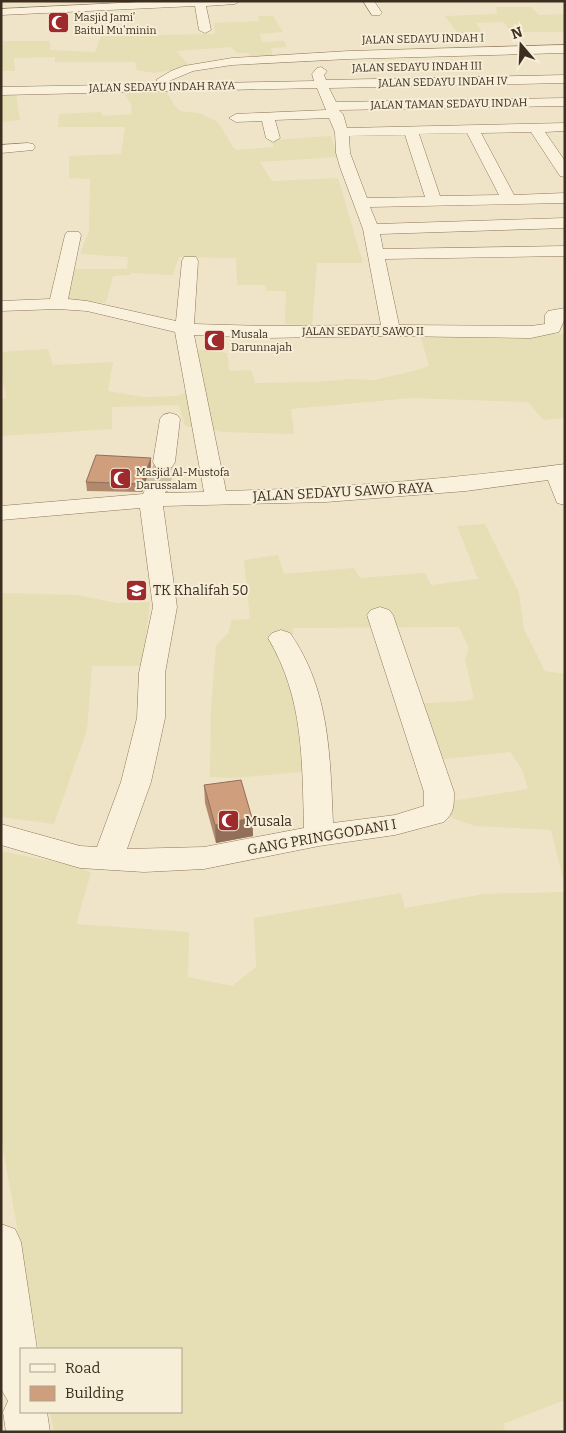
<svg xmlns="http://www.w3.org/2000/svg" width="566" height="1433" font-family="Bitter,serif">
<style>
.farmland{fill:#e6deb5}
.lines{fill:none;stroke-linecap:round;stroke-linejoin:round}
.minor-tunnel-far1{stroke:#ccc0a6;stroke-width:19;stroke-dasharray:19 10;stroke-linecap:butt}
.minor-tunnel{stroke:#ccc0a6;stroke-width:24;stroke-dasharray:24 12;stroke-linecap:butt}
.minor-casing{stroke:#8d765c;stroke-width:1}
.minor{fill:#faf1dc;fill-rule:evenodd}
.wall{fill:#b2896c}
.shaded-wall{fill:#916f58}
.building{fill:#cf9f7d;stroke:#916f58}
.labels{text-anchor:middle;dominant-baseline:central;stroke-width:4;stroke-linejoin:round;paint-order:stroke}
.far-poi-label{font-size:11px;fill:#3d2e20;stroke:#f7eed8;text-anchor:start}
.far-street-label{font-size:11px;fill:#3d2e20;stroke:#f7eed8}
.street-label{font-size:14px;fill:#3d2e20;stroke:#f7eed8}
.poi-label{font-size:14px;fill:#3d2e20;stroke:#f7eed8;text-anchor:start}
</style>
<rect width="100%" height="100%" fill="#f0e4c8"/>
<g class="farmland">
<path d="M496 7H531L539 15 565 14V32H510L504 22 476 23 484 35H459L445 16 497 14Z"/>
<path d="M258 16H273L283 32 260 34 262 42 284 41 287 47 271 48 273 56H250L249 53H237L231 47 176 51 191 67 154 73 137 70 135 62H55V57L14 58 15 71H1V41H50V50L95 52 101 36 215 34 214 23 259 21Z"/>
<path d="M164 88 175 106 180 111 199 113 218 122 233 147 236 150 273 147V140L331 136 337 157 260 162 272 181 337 178 339 181 363 263H317L312 325 285 324 286 291H266L265 285H237L236 258 179 257 173 275 131 273 130 275 113 276 106 303 63 301 75 269H127L128 257 80 254 89 231 90 179 69 178V156L121 154 125 127H58L59 114 101 112 103 116 132 114 131 104 122 90Z"/>
<path d="M1 92H16L20 120 1 122Z"/>
<path d="M419 331 565 334V418L543 420 528 402 412 398 291 409 294 434 222 432 185 426 179 405 112 407V429L1 436V399L6 398 1 370V352L48 349 53 365 113 362 108 391 144 397 177 396 195 389 196 374 181 369 179 351 207 350 227 353 229 371 251 370 255 383 315 382 349 379 375 380 421 369 429 366Z"/>
<path d="M485 524 519 593 524 629 545 671 565 674V887L551 830 475 826 452 818 446 802 528 789 522 769 510 752 436 760 409 704 466 701 474 699 465 659 469 648 459 627 293 628 294 681 324 770 234 778 210 777 211 709 216 646 229 632 231 620 250 619 244 560 278 555 284 574 354 568 360 578 425 573 431 585 478 579 457 526Z"/>
<path d="M1 593 77 595 117 603 150 602 142 666H92L87 730 54 824 1 817Z"/>
<path d="M1 851 80 867 91 873 76 924 189 932 188 977 232 986 256 967 254 918 401 893 405 908 484 894 565 892V1400L503 1424 506 1432H54L50 1412H181V1349H39L1 1138Z"/>
</g>
<g class="lines">
<path class="minor-tunnel-far1" d="M160 475 164 462"/>
<path class="minor-tunnel" d="M156 489 161 473"/>
<defs>
<g id="minor">
<path d="M160 1H240L235 4 206 6 211 30 205 33 199 30 195 6 1 15V9Z"/>
<path d="M363 1H374L382 13 380 15H372Z"/>
<path d="M565 45V53L349 59 232 65 193 71 162 84 314 81 312 74 317 68 321 67 327 71 324 75 326 80 565 75V83L329 88 336 102 565 98V106L339 110 343 114 347 128 565 123V131L545 132 565 161V177L560 176 531 132 481 133 514 195 565 193V203L370 207 377 224 565 218V228L380 234 383 249 565 246V256L385 259 399 325 531 326 545 324V315L548 311 565 308V318L559 332 531 338 391 336 263 338 194 335 226 491C340 488 452 479 565 464V505L557 503 548 480 466 491 326 502 163 506 177 607 165 673V718L151 782 127 849 204 847 304 828C302 761 304 698 268 638L272 633 281 630 290 633C330 690 330 756 333 823L395 815 424 806V792L367 615 371 610 380 607 389 610 393 615 454 792C454 806 454 813 444 822L395 835 319 846 204 869 144 872 80 868 1 845V824L80 846 97 847 121 782 137 718 139 673 153 607 140 508 1 520V506L143 494 148 484 156 482 164 484 167 489 165 493 204 492 175 332 87 311 58 309 1 311V301L50 299 65 235 67 232H79L81 235 68 299 87 301 176 321 182 261 184 257H196L198 261 194 324 263 326 381 325 363 229 340 167 336 153 335 132 329 118 275 120 280 138 273 142 266 138 262 121 236 122 229 118 236 114 326 110 317 88 1 95V87L162 84 156 80 171 71 184 66 232 58 349 51ZM467 133 499 195 440 196 419 134ZM405 135 425 197 367 198 350 153 349 136Z"/>
<path d="M28 143 33 144 35 147 33 150 1 153V145Z"/>
<path d="M170 413 177 415 180 419 175 462 172 467 164 468 156 467 153 462 160 419 163 415Z"/>
<path d="M1 1224 15 1229 21 1242 37 1349H21V1412H47L50 1432H6L3 1412 8 1401 1 1389Z"/>
</g>
</defs>
<use href="#minor" class="minor-casing"/>
<use href="#minor" class="minor"/>
</g>
<g class="wall">
<path d="M151 466 142 492 87 491 86 482Z"/>
<path d="M204 785 252 818 253 836 216 843 205 803Z"/>
</g>
<g class="shaded-wall">
<path d="M151 458V466L142 492 141 484Z"/>
<path d="M252 818 253 836 216 843 215 825Z"/>
</g>
<g class="building">
<path d="M96 455 151 458 141 484 86 482Z"/>
<path d="M241 780 252 818 215 825 204 785Z"/>
</g>
<defs>
<symbol id="mosque-square" viewBox="-11 -11 22 22"><rect x="-9" y="-9" width="18" height="18" rx="4" fill="#9e2a2b" stroke="#f7eed8"/><path d="M3.5-4.9A6 6 0 1 0 3.5 4.9A5 5 0 1 1 3.5-4.9Z" fill="#fff"/></symbol>
<symbol id="school-square" viewBox="-11 -11 22 22"><rect x="-9" y="-9" width="18" height="18" rx="4" fill="#9e2a2b" stroke="#f7eed8"/><path d="M0-5L7-2L0 1L-7-2ZM-4 1L0 2.5L4 1V4Q0 6-4 4Z" fill="#fff"/></symbol>
</defs>
<g fill-rule="evenodd">
<use href="#mosque-square" x="46" y="10" width="25" height="25"/>
<use href="#mosque-square" x="202" y="328" width="25" height="25"/>
<use href="#mosque-square" x="108" y="466" width="25" height="25"/>
<use href="#school-square" x="124" y="578" width="25" height="25"/>
<use href="#mosque-square" x="216" y="808" width="25" height="25"/>
</g>
<g class="labels">
<g class="far-poi-label">
<text x="74" y="17">Masjid Jami'<tspan x="74" dy="13">Baitul Mu'minin</tspan></text>
<text x="231" y="334">Musala<tspan x="231" dy="13">Darunnajah</tspan></text>
<text x="136" y="472">Masjid Al-Mustofa<tspan x="136" dy="13">Darussalam</tspan></text>
</g>
<g class="far-street-label">
<text transform="translate(423 39) rotate(-1)">JALAN SEDAYU INDAH I</text>
<text transform="translate(417 67) rotate(-1)">JALAN SEDAYU INDAH III</text>
<text transform="translate(443 82) rotate(-1)">JALAN SEDAYU INDAH IV</text>
<text transform="translate(162 87) rotate(-1)">JALAN SEDAYU INDAH RAYA</text>
<text transform="translate(449 104) rotate(-1)">JALAN TAMAN SEDAYU INDAH</text>
<text x="363" y="331">JALAN SEDAYU SAWO II</text>
</g>
<g class="street-label">
<text transform="translate(343 492) rotate(-3)">JALAN SEDAYU SAWO RAYA</text>
<text transform="translate(322 837) rotate(-10)">GANG PRINGGODANI I</text>
</g>
<g class="poi-label">
<text x="153" y="590">TK Khalifah 50</text>
<text x="245" y="821">Musala</text>
</g>
</g>
<rect width="566" height="1433" fill="none" stroke="#3d2e20" stroke-width="5"/>
<rect x="20" y="1348" width="162" height="65" fill="#f7eed8" stroke="#ada18e"/>
<rect x="30" y="1364" width="25" height="8" fill="#faf1dc" stroke="#ada18e"/>
<text x="65" y="1373" font-size="15" fill="#3d2e20">Road</text>
<rect x="30" y="1386" width="25" height="15" fill="#cf9f7d" stroke="#ada18e"/>
<text x="65" y="1398" font-size="15" fill="#3d2e20">Building</text>
<g transform="translate(521 45) rotate(341)" stroke="#f7eed8" stroke-width="4" paint-order="stroke">
<path d="M0-4L9 19L0 12L-9 19Z" fill="#3d2e20"/>
<text y="-8" font-size="14" font-weight="bold" text-anchor="middle" fill="#3d2e20">N</text>
</g>
</svg>
